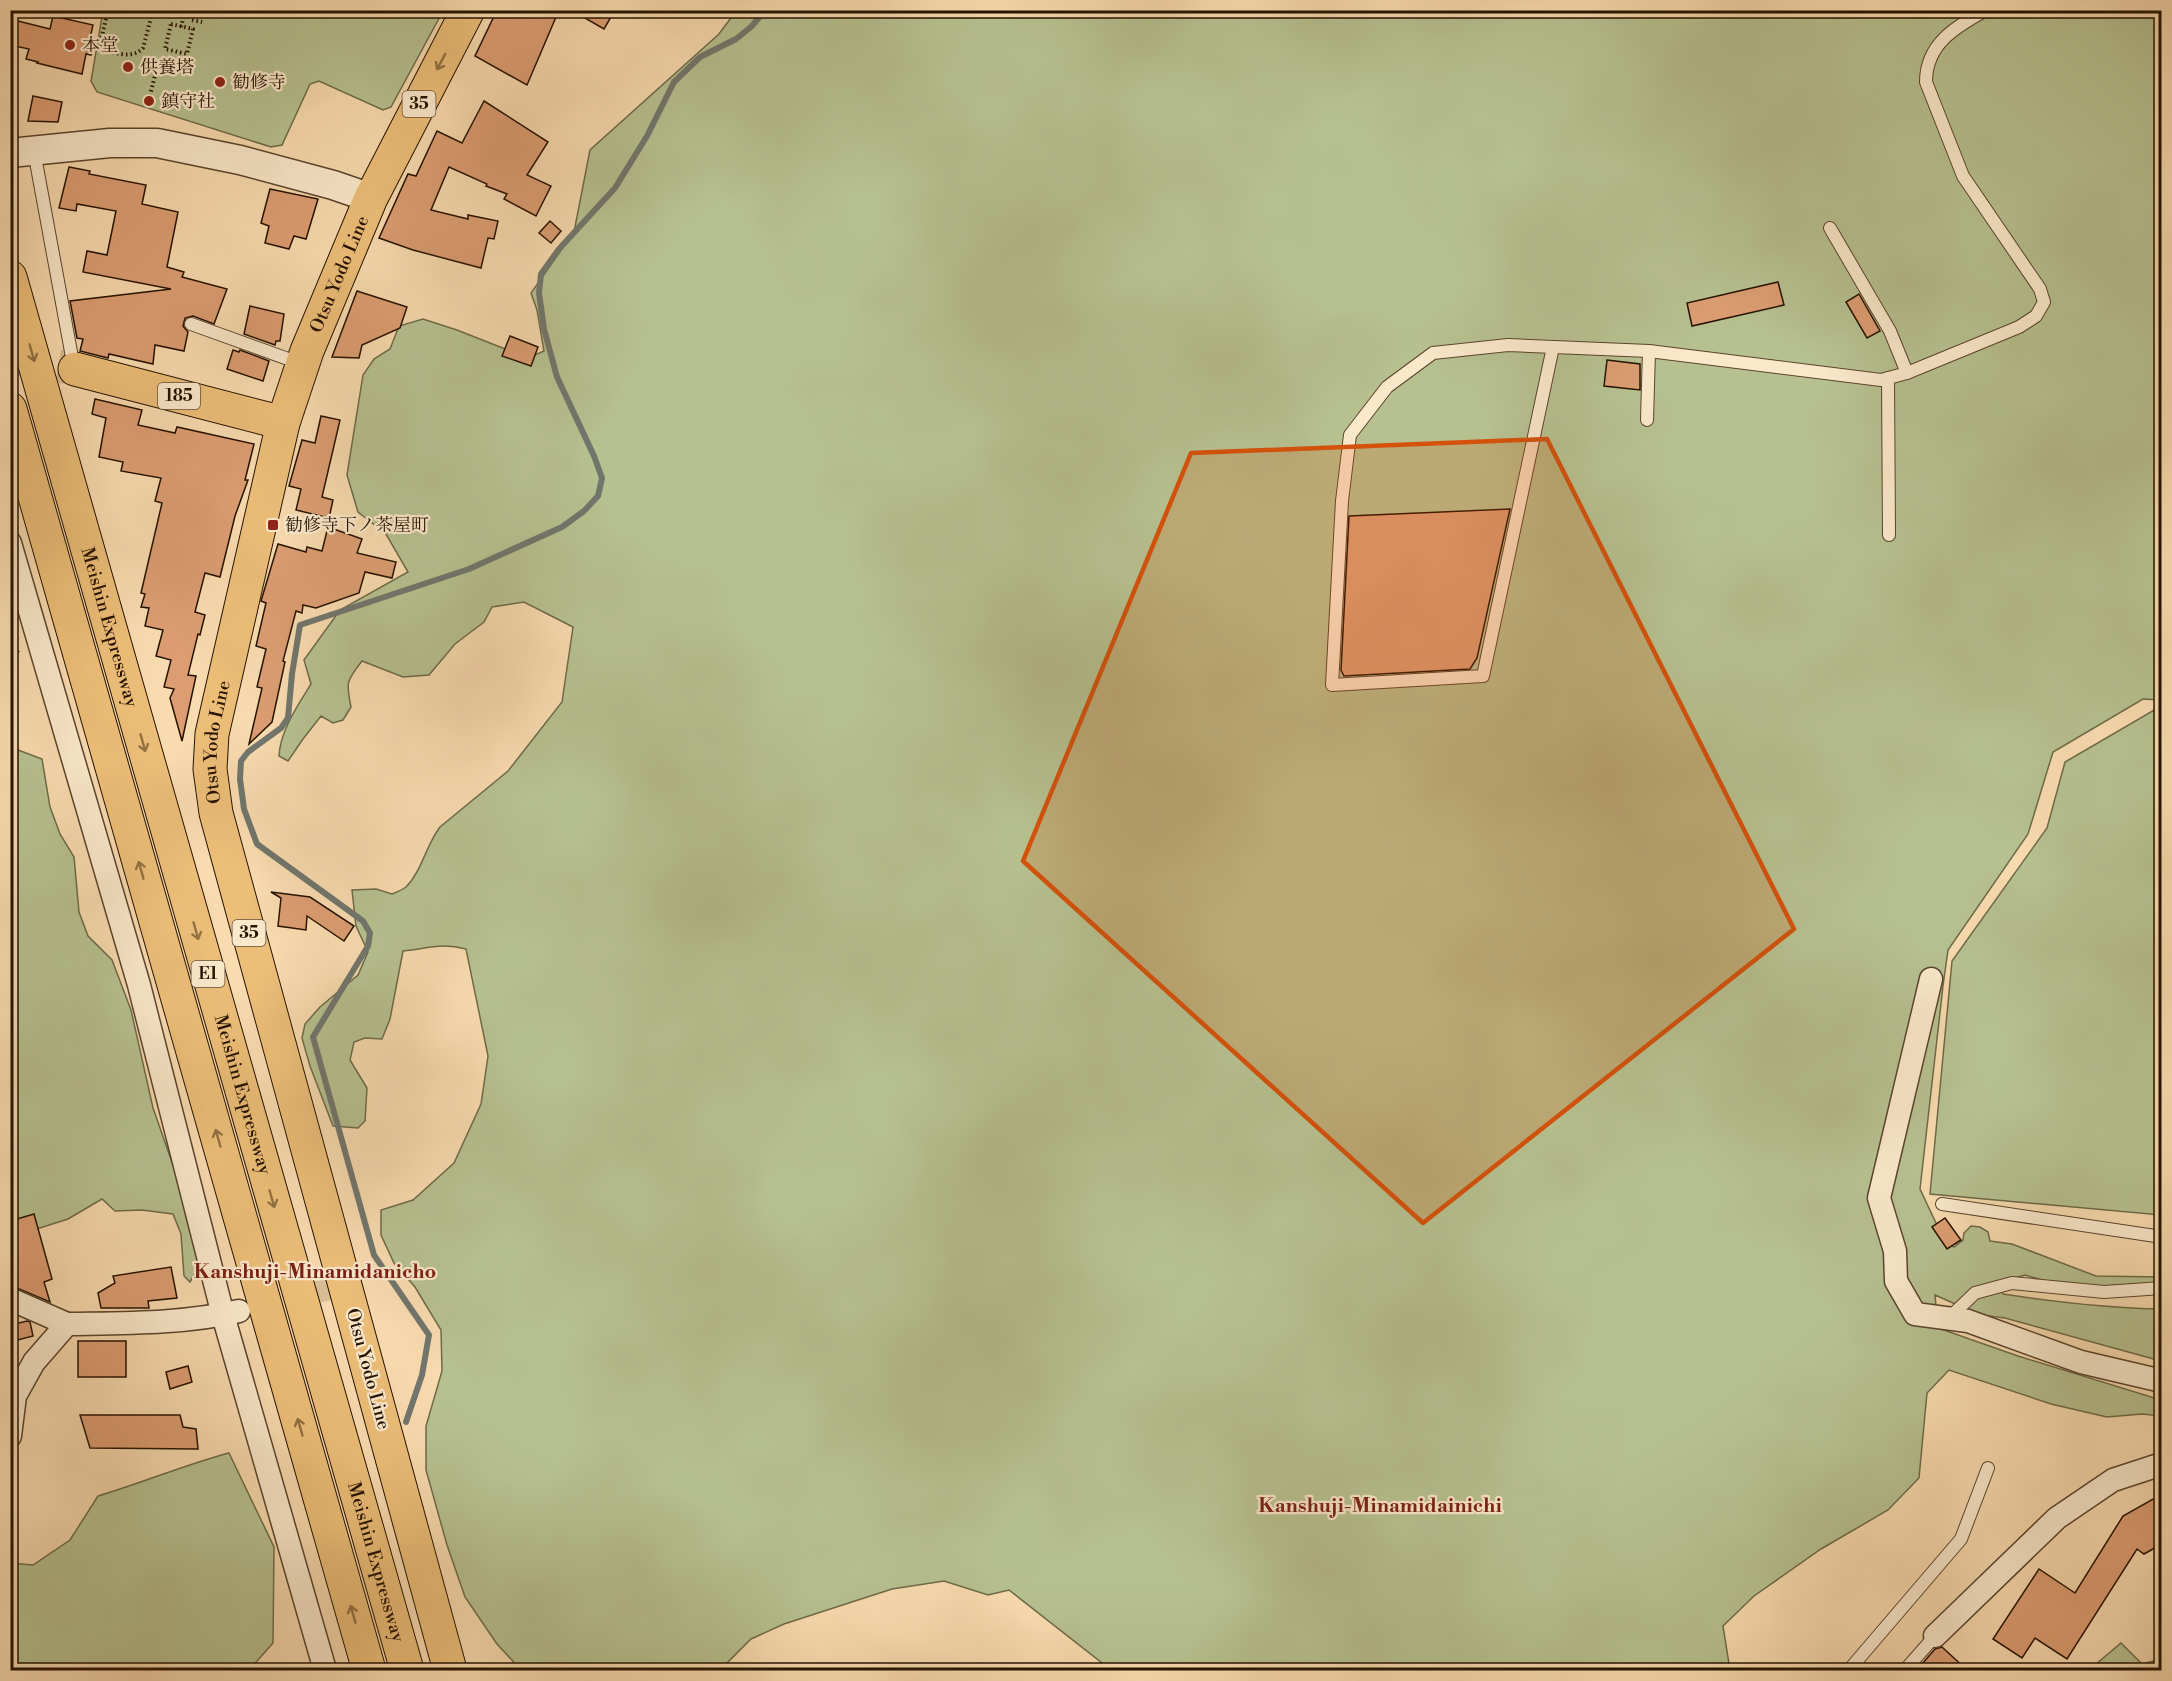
<svg xmlns="http://www.w3.org/2000/svg" width="2172" height="1681" font-family="'Libre Bodoni','Noto Serif JP',serif">
<style>
.green{fill:#b7c190;stroke:#6e6a48;stroke-width:1.5}
.lines{fill:none;stroke-linecap:round;stroke-linejoin:round}
.stream{stroke:#71766d;stroke-width:6}
.building{fill:#dc9d72;stroke:#251200;stroke-width:1.5}
.minor-tunnel{stroke:#d8bd95;stroke-width:22;stroke-dasharray:22 11;stroke-linecap:butt}
.primary-tunnel{stroke:#d8bd95;stroke-width:33;stroke-dasharray:33 16;stroke-linecap:butt}
.service-casing{stroke:#5a442c;stroke-width:14}
.minor-casing{stroke:#5a442c;stroke-width:25}
.tertiary-casing{stroke:#5a442c;stroke-width:31}
.primary-casing{stroke:#251200;stroke-width:35}
.motorway-casing{stroke:#251200;stroke-width:35}
.path{stroke:#251200;stroke-width:4;stroke-dasharray:1.5 3;stroke-linecap:butt}
.service{stroke:#fae8cb;stroke-width:12}
.minor{stroke:#fae8cb;stroke-width:22}
.tertiary{stroke:#fae8cb;stroke-width:28}
.primary{stroke:#ecbe78;stroke-width:33}
.motorway{stroke:#ecbe78;stroke-width:33}
.oneway{stroke:#927142}
.marked{fill:#d4520b;fill-opacity:0.2;stroke:#d4520b;stroke-width:4.5;stroke-linejoin:round}
.poi-dot{fill:#8f2418;stroke:#fae8cb;stroke-width:2}
.labels{text-anchor:middle;dominant-baseline:central;stroke-width:4.5;stroke-linejoin:round;paint-order:stroke}
.shield{fill:#fae8cb;stroke:#65523d;stroke-width:1.5}
.shield-label{font-size:16px;font-weight:bold;fill:#251200}
.poi-label{font-size:18px;fill:#251200;stroke:#fae8cb;text-anchor:start}
.street-label{font-size:18px;fill:#251200;stroke:#fae8cb}
.neighbourhood-label{font-size:20px;font-weight:bold;fill:#7a1f14;stroke:#fae8cb}
</style>
<rect width="100%" height="100%" fill="#f8dbaf"/>
<filter id="stains"><feTurbulence type="fractalNoise" baseFrequency=".00333" numOctaves="4"/><feColorMatrix values="0 0 0 0 .2 0 0 0 0 .09 0 0 0 0 .02 0 0 0 .5 -.17"/></filter>
<radialGradient id="worn" r=".72"><stop offset=".6" stop-color="#630" stop-opacity="0"/><stop offset="1" stop-color="#630" stop-opacity=".3"/></radialGradient>
<g class="green">
<path d="M103 11V10L443 11 391 107 383 110 319 81 310 84 282 145 271 147 97 92 91 81Z"/>
<path d="M736 11H2161V700L2143 699 2053 752 2028 834 1948 950 1943 986 1920 1189 1945 1242 1954 1247 1963 1240 1964 1233 1971 1226 1980 1227 1988 1232 1990 1241 2012 1244 2096 1276 2161 1277V1287L2083 1288 2058 1285 2025 1275 1997 1283 2003 1294C2056 1302 2108 1308 2161 1309V1361L2005 1318 1980 1315 1935 1295 1938 1328 2018 1356 2161 1400V1416L2142 1414 2107 1417 2051 1404 1949 1370 1927 1393 1919 1478 1888 1510 1821 1549 1754 1596 1723 1626 1730 1670H1111L1009 1590 988 1595 944 1581 892 1589 784 1624 751 1639 723 1667 710 1670H521L497 1644 465 1597 447 1545 426 1470V1426L442 1371 441 1330 415 1287 394 1263 381 1235V1210L413 1200 454 1163 481 1104 488 1056 466 949C439 942 428 949 403 951L390 1019 382 1039 365 1038 354 1042 350 1060 367 1088 365 1121 358 1128 333 1126 310 1066 302 1038 305 1024 320 1007 358 975 368 952 356 926 352 890 376 889 392 894C397 892 402 890 406 887 422 871 426 845 440 827L508 771 562 702 573 627 524 602 492 607 484 622 455 644 429 675 403 677 362 661C346 681 346 683 351 707L343 720 333 723 321 716 303 739 288 761 279 756C280 731 298 705 311 684L304 660 340 610 408 572 386 534 358 512 347 475 363 375 374 359 390 349 399 326 423 319 457 330 528 358 544 351 537 310 531 293 574 232 590 150 719 34Z"/>
<path d="M2161 706V1215L1930 1194 1952 961 2047 828 2065 762Z"/>
<path d="M18 750 42 759 50 807 60 834 74 857 79 912 88 936 112 960 131 1010 153 1108 189 1211 201 1263 190 1282 184 1276 181 1234 173 1214 142 1210 115 1211 102 1199 68 1219 27 1232 11 1272 10 751Z"/>
<path d="M229 1453 274 1547 273 1643 249 1670H21L11 1655V1563L33 1565 70 1540 98 1496C142 1483 184 1465 229 1453Z"/>
<path d="M2121 1643 2142 1664 2161 1659V1670H2089Z"/>
</g>
<g class="lines">
<path class="stream" d="M406 1422 422 1375 429 1335 374 1255 313 1037 368 946 370 933 363 921 257 844 244 809 240 779 241 761 248 752 281 728 288 718 292 674 300 625 469 569 562 527 584 511 598 496 602 478 594 456 557 377 544 329 539 293 541 274 559 249 615 188 647 136 674 82 700 57 736 39 752 26 765 10"/>
</g>
<g class="building">
<path d="M497 10H559L527 85 475 56Z"/>
<path d="M571 10H615L604 29Z"/>
<path d="M53 16 93 25 90 38 95 39 91 55 86 54 82 74 37 63 38 62 26 59 29 49 10 45V19L50 29Z"/>
<path d="M33 96 62 102 58 122 28 121Z"/>
<path d="M484 101 548 142 527 175 551 186 536 216 504 199 507 194 486 186 487 184 449 167 431 210 468 219V215L498 221 494 239 488 238 481 268 413 250 379 238 408 174 416 176 437 131 462 143Z"/>
<path d="M69 167 90 171 89 174 146 185 142 204 178 212 167 267 184 272 182 277 227 289 214 324 193 316 185 318 183 326 188 332 184 351 155 345 153 364 109 354 108 358 80 351 83 339 77 338 70 301 171 289 83 272 87 251 107 255 116 211 77 204 76 211 59 208Z"/>
<path d="M270 189 318 199 306 239 294 236 289 249 265 243 269 226 261 223Z"/>
<path d="M550 221 561 231 551 243 539 233Z"/>
<path d="M1778 282 1784 305 1692 326 1687 303Z"/>
<path d="M357 291 407 307 400 328 362 345 359 358 332 357Z"/>
<path d="M1859 294 1880 331 1867 338 1846 302Z"/>
<path d="M250 306 284 314 280 341H276L275 345 244 334Z"/>
<path d="M510 336 538 347 531 366 502 356Z"/>
<path d="M233 350 239 352 240 350 269 361 263 381 227 369Z"/>
<path d="M1607 360 1640 364V390L1604 386Z"/>
<path d="M95 399 142 410 138 425 175 433 177 427 254 444 245 480H248L235 516 220 577 205 573 195 612 205 615 200 635 198 634 188 675 196 676 182 741 170 698 174 689 164 687 171 660 156 656 163 630 145 626 149 608 141 607 145 594 141 593 162 503 155 501 161 478 121 471 123 462 99 457 106 418 92 414Z"/>
<path d="M321 416 340 420 322 497 333 500 329 518 296 510 301 489 289 486 302 440 315 443Z"/>
<path d="M1510 509 1477 658 1470 669 1344 676 1341 670 1349 516Z"/>
<path d="M328 527 362 539 357 553 396 562 392 578 365 572 359 593 316 608 303 605 302 613 296 611 283 661 285 662 272 722 249 744 262 688 257 687 266 649 256 646 266 603 261 601 278 544 306 552 307 547 322 551Z"/>
<path d="M271 892 310 897 354 926 344 941 307 916 306 930 278 926 281 898Z"/>
<path d="M34 1214 52 1279 44 1282 50 1302 12 1286 10 1279V1221Z"/>
<path d="M1945 1218 1961 1240 1947 1249 1932 1227Z"/>
<path d="M171 1267 177 1298 148 1301 149 1308H101L98 1293 115 1283 113 1276Z"/>
<path d="M27 1321 30 1322 33 1336 10 1342V1325Z"/>
<rect x="78" y="1341" width="48" height="36"/>
<path d="M188 1366 192 1382 170 1389 166 1372Z"/>
<path d="M80 1415H180L183 1427 196 1429 198 1449 90 1448Z"/>
<path d="M2162 1494V1544L2144 1554 2137 1549 2067 1659 2035 1638 2022 1658 1993 1639 2039 1569 2075 1593 2123 1516Z"/>
<path d="M1942 1647 1968 1671H1916L1935 1649Z"/>
</g>
<g class="lines">
<path class="minor-tunnel" d="M253 1308 330 1289"/>
<path class="primary-tunnel" d="M10 358 75 369"/>
<defs>
<g id="service">
<path d="M34 151 74 368"/>
<path d="M1830 228 1890 331 1907 373"/>
<path d="M191 324 302 364"/>
<path d="M1553 347 1483 676 1332 685 1342 501 1350 435 1387 387 1433 353 1508 345 1649 351 1881 380 1907 373 2019 327 2036 316 2044 302 2040 289 1963 176 1926 82C1926 44 1955 27 1986 10"/>
<path d="M1888 378 1889 535"/>
<path d="M1647 420 1649 351"/>
<path d="M1942 1204 2162 1237"/>
<path d="M1949 1318 1975 1293 2012 1283 2104 1292 2162 1288"/>
<path d="M1849 1670 1961 1539 1988 1468"/>
<path d="M1905 1670 1935 1636"/>
</g>
<g id="minor">
<path d="M10 543 139 985 223 1315 325 1670"/>
<path d="M1931 979 1879 1198 1895 1251 1896 1281 1915 1314 1968 1321 2081 1362 2162 1381"/>
<path d="M10 1299 67 1324"/>
<path d="M10 1436 15 1396 34 1362 67 1324C124 1323 183 1324 239 1311"/>
<path d="M1935 1636 2057 1518 2113 1480 2162 1464"/>
</g>
<path id="tertiary" d="M10 153 110 143H157L240 160 333 185 371 198"/>
<g id="primary">
<path d="M75 369 283 423"/>
<path id="s1" d="M450 1670 216 813 210 769 212 734 283 423 307 351 371 198 468 10"/>
</g>
<g id="motorway">
<path id="s2" d="M10 277 407 1670"/>
<path d="M10 409 369 1670"/>
</g>
</defs>
<use href="#service" class="service-casing"/>
<use href="#minor" class="minor-casing"/>
<use href="#tertiary" class="tertiary-casing"/>
<use href="#primary" class="primary-casing"/>
<use href="#motorway" class="motorway-casing"/>
<g class="path">
<path d="M108 10 99 49C113 52 132 60 143 48L153 10"/>
<path d="M188 10 206 15"/>
<path d="M192 20 202 22"/>
<path d="M171 24 193 29 187 54 165 49Z"/>
<path d="M181 27 185 10"/>
<path d="M149 62 158 64 150 95"/>
<path d="M10 663 19 649"/>
</g>
<use href="#service" class="service"/>
<use href="#minor" class="minor"/>
<use href="#tertiary" class="tertiary"/>
<use href="#primary" class="primary"/>
<use href="#motorway" class="motorway"/>
</g>
<defs><path id="oneway-shaft" d="M-6 0H5M1.5-3L5.5 0L1.5 3" fill="none" stroke-width="1.6" stroke-linecap="round" stroke-linejoin="round" transform="scale(1.5)"/></defs>
<g class="oneway">
<use href="#oneway-shaft" transform="translate(441 62) rotate(118)"/>
<use href="#oneway-shaft" transform="translate(32 353) rotate(74)"/>
<use href="#oneway-shaft" transform="translate(143 743) rotate(74)"/>
<use href="#oneway-shaft" transform="translate(141 870) rotate(-106)"/>
<use href="#oneway-shaft" transform="translate(196 931) rotate(74)"/>
<use href="#oneway-shaft" transform="translate(218 1138) rotate(-106)"/>
<use href="#oneway-shaft" transform="translate(272 1199) rotate(74)"/>
<use href="#oneway-shaft" transform="translate(300 1427) rotate(-106)"/>
<use href="#oneway-shaft" transform="translate(353 1614) rotate(-106)"/>
</g>
<path class="marked" d="M1547 439 1794 929 1423 1223 1023 861 1191 453Z"/>
<g class="poi-dot">
<circle cx="70" cy="45" r="6"/>
<circle cx="128" cy="67" r="6"/>
<circle cx="220" cy="82" r="6"/>
<circle cx="149" cy="101" r="6"/>
<rect x="267" y="519" width="12" height="12" rx="3"/>
</g>
<g class="labels">
<g class="shield">
<rect x="402.5" y="91" width="33" height="26" rx="4.5"/>
<rect x="158" y="383" width="42" height="26" rx="4.5"/>
<rect x="232.5" y="920" width="33" height="26" rx="4.5"/>
<rect x="191.5" y="961" width="33" height="26" rx="4.5"/>
</g>
<g class="shield-label">
<text x="419" y="104">35</text>
<text x="179" y="396">185</text>
<text x="249" y="933">35</text>
<text x="208" y="974">E1</text>
</g>
<g class="poi-label">
<text x="82" y="45">本堂</text>
<text x="140" y="67">供養塔</text>
<text x="232" y="82">勧修寺</text>
<text x="161" y="101">鎮守社</text>
<text x="285" y="525">勧修寺下ノ茶屋町</text>
</g>
<g class="street-label">
<text stroke="none"><textPath href="#s1" startOffset="1446">Otsu Yodo Line</textPath></text>
<text stroke="none"><textPath href="#s2" startOffset="364">Meishin Expressway</textPath></text>
<text stroke="none"><textPath href="#s1" startOffset="960">Otsu Yodo Line</textPath></text>
<text stroke="none"><textPath href="#s2" startOffset="850">Meishin Expressway</textPath></text>
<text transform="translate(368 1369) rotate(75)">Otsu Yodo Line</text>
<text stroke="none"><textPath href="#s2" startOffset="1336">Meishin Expressway</textPath></text>
</g>
<g class="neighbourhood-label">
<text x="315" y="1272">Kanshuji-Minamidanicho</text>
<text x="1380" y="1506">Kanshuji-Minamidainichi</text>
</g>
</g>
<rect width="2172" height="1681" fill="none" stroke="#f8dbaf" stroke-width="36"/>
<rect x="12" y="12" width="2148" height="1657" fill="none" stroke="#251200" stroke-width="3"/>
<rect x="18" y="18" width="2136" height="1645" fill="none" stroke="#251200" stroke-width="1.5"/>
<rect width="100%" height="100%" filter="url(#stains)"/>
<rect width="100%" height="100%" fill="url(#worn)"/>
</svg>
